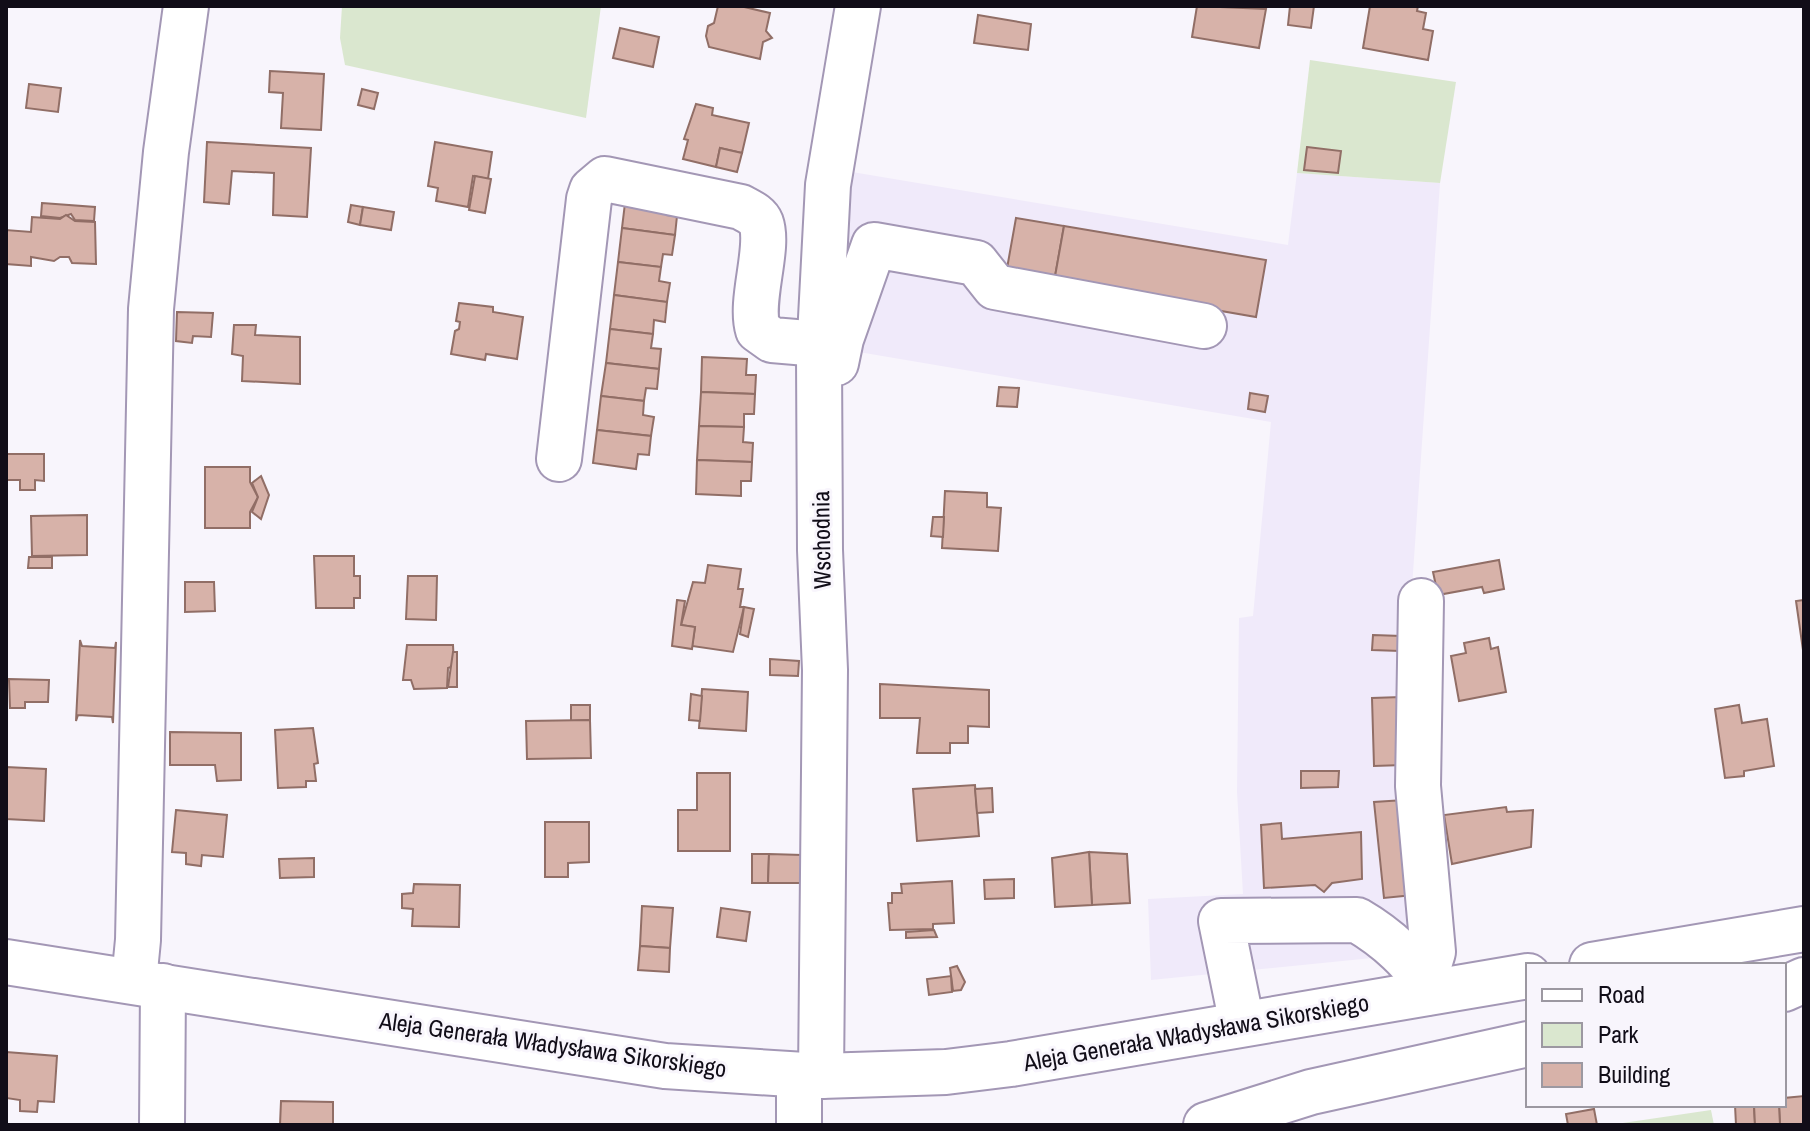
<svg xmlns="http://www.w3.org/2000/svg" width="1810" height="1131" font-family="'Archivo Narrow',sans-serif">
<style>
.built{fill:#f0eafa}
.green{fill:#dae7cf}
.building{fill:#d7b2a9;stroke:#916e66;stroke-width:2}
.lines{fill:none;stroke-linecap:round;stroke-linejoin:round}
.minor-casing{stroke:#a397b5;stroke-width:48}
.major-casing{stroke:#a397b5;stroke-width:48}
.minor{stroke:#fff;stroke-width:44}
.major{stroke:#fff;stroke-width:44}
.labels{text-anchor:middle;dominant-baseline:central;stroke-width:6;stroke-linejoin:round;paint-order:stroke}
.street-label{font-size:24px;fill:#110d18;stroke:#f8f5fc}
</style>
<rect width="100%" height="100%" fill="#f8f5fc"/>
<path class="built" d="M852 172 1288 245 1297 173 1440 183 1410 616 1422 953 1151 980 1148 899 1243 894 1237 792 1239 618 1253 616 1271 422 841 349 840 290Z"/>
<g class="green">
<path d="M342 6H601L586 118 345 65 340 38Z"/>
<path d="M1310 60 1456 82 1440 183 1297 173Z"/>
<path d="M1711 1110 1714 1125H1617L1616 1124Z"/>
</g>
<g class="building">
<path d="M718 6H740L770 13 766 31 772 38 763 42 760 59 709 47 706 36 708 26 714 23Z"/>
<path d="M1197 6 1266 9 1259 48 1192 37Z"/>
<path d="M1290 6H1314L1311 28 1288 25Z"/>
<path d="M1370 6H1418L1417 11 1426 13 1423 29 1433 31 1428 60 1363 48Z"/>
<path d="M978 15 1031 24 1028 50 974 43Z"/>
<path d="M620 28 659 37 653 67 613 58Z"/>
<path d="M270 71 324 74 321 130 281 128 283 93 269 92Z"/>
<path d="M29 84 61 88 58 112 26 108Z"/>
<path d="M362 89 378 93 374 109 358 105Z"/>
<path d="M696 104 713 108 712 115 749 123 742 153 720 148 716 167 683 159 688 140 684 139Z"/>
<path d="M207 142 311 148 307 217 273 215 274 173 232 171 229 204 204 202Z"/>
<path d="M435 142 492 152 488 179 473 176 468 207 436 201 438 188 428 186Z"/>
<path d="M1307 147 1341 151 1338 173 1304 170Z"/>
<path d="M720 148 742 153 737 172 716 167Z"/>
<path d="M475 176 491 179 485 213 469 210Z"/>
<path d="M626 195 669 200 667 215 677 216 675 235 622 228Z"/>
<path d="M42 203 95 207 94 221 75 220 71 214 60 218 41 216Z"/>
<path d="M351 205 363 207 360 225 348 222Z"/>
<path d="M363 207 394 212 391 230 360 225Z"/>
<path d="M66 215 75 221 95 222 96 264 72 263 69 257H60L54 261 31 257V266L6 264V230L31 232 32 217 60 219Z"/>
<path d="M1016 218 1064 226 1054 282 1006 274Z"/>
<path d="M1064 226 1266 260 1256 317 1054 282Z"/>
<path d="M622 228 675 235 672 255 663 254 661 267 618 262Z"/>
<path d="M618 262 661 267 659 281 670 283 667 302 614 295Z"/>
<path d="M614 295 667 302 665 322 654 320 653 334 610 329Z"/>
<path d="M459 303 493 307V312L523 317 517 359 486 354 485 360 451 354 455 331 459 329 460 322 456 321Z"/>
<path d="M177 312 213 313 211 337 193 336 192 343 176 341Z"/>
<path d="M234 325H256L255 335 300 337V384L242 381 243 356 232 354Z"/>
<path d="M610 329 653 334 651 348 661 349 659 369 606 363Z"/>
<path d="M702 357 747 359 746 375H756L755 394 701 392Z"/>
<path d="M606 363 659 369 657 389 646 388 644 401 601 396Z"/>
<path d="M999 387 1019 388 1017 407 997 406Z"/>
<path d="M701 392 755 394 754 414H744V427L699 426Z"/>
<path d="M1250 393 1268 396 1265 412 1248 409Z"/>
<path d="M601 396 644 401 643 415 654 417 651 436 597 430Z"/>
<path d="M699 426 744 427 743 442 753 443 752 462 697 460Z"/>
<path d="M597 430 651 436 649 455 638 454 636 469 593 463Z"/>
<path d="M6 454H44V481L35 480V490H20V480H6Z"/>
<path d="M697 460 752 462 751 481H741V496L696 494Z"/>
<path d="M205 467H250V482L258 497 250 512V528H205Z"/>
<path d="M261 476 269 495 261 519 252 512 258 497 252 483Z"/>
<path d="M945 491 987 493V507L1001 508 998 551 942 548Z"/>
<path d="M87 515V555L32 556 31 516Z"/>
<path d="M933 517H944L943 537 931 536Z"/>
<path d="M314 556H354V576H360V598H354V608H316Z"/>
<path d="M29 557H52V568H28Z"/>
<path d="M1499 560 1504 589 1484 593 1482 587 1438 595 1433 572Z"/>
<path d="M708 565 741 569 738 589H743L740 607H744L733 652 692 646 695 627 681 625 693 582 705 583Z"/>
<path d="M408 576H437L436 620 406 619Z"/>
<path d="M185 582H214L215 611 185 612Z"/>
<path d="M677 600 685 601 681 625 695 627 692 649 672 646Z"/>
<path d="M1804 600V657L1796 601Z"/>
<path d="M744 607 754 609 748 637 740 634Z"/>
<path d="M1373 635 1401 636 1400 651 1372 650Z"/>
<path d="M1489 638 1491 649 1498 647 1506 692 1459 701 1451 656 1466 653 1464 643Z"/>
<path d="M80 640 82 646 115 648 116 642 113 723 112 717 78 715 76 721Z"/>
<path d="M407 645H453L454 666 448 668 447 688 414 689 411 680H403Z"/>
<path d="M453 652H457V687H448Z"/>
<path d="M770 659 799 661 798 676 770 675Z"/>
<path d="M9 679 49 680 48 702H25V708H10Z"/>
<path d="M880 684 989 690V727L968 726V743H950V753H917L920 718H880Z"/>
<path d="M702 689 748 692 746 731 699 728Z"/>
<path d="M691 694 702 696 700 721 689 720Z"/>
<path d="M1401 697 1403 765 1374 766 1372 698Z"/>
<path d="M571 705H590V720L571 721Z"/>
<path d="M1739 705 1742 723 1767 719 1774 766 1744 771V776L1725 778 1715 709Z"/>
<path d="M590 720 591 758 527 759 526 721Z"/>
<path d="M313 728 318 763 314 764 316 781H306V787L278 788 275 730Z"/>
<path d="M170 732 241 733V780L217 781 215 765H170Z"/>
<path d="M6 767 46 769 44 821 6 819Z"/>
<path d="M1301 771H1339L1338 787 1301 788Z"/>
<path d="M697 773H730V851H678V810H697Z"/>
<path d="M975 785 979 836 917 841 913 789Z"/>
<path d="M992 788 993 812 977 813 975 789Z"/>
<path d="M1404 800 1413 895 1384 898 1374 802Z"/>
<path d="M1506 807 1507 812 1533 810 1531 847 1452 864 1444 815Z"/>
<path d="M176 810 227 815 223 857 202 855 201 866 186 864V853L172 852Z"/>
<path d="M545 822H589V862L568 863V877H545Z"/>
<path d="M1281 823 1282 839 1361 832 1362 879 1332 883 1324 892 1315 885 1264 888 1261 825Z"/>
<path d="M1089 852 1127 854 1130 903 1092 905Z"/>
<path d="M1089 852 1092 905 1055 907 1052 858Z"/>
<path d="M752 854H769L768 883H752Z"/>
<path d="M769 854 802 855V883H768Z"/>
<path d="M314 858V877L280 878 279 859Z"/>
<path d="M1014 879V898L985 899 984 880Z"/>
<path d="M952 881 954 923 933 924V929L890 930 888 903H892V893H902L901 884Z"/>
<path d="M414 884 460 885 459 927 412 926 413 909 402 908V894L413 893Z"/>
<path d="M642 906 673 908 670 948 640 946Z"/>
<path d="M721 908 750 912 746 941 717 937Z"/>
<path d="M934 930 937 937 906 938V932Z"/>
<path d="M640 946 670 948 669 972 638 970Z"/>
<path d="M957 966 965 982 961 990 953 991 950 968Z"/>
<path d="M951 976 952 992 929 995 927 979Z"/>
<path d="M6 1052 57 1056 54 1102 38 1101 37 1112 20 1111V1100L6 1098Z"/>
<path d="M1804 1096V1125H1780L1779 1105H1784V1098Z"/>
<path d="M281 1101 333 1102V1125H280Z"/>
<path d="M1735 1105H1754L1755 1125H1736Z"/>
<path d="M1754 1105H1779L1780 1125H1755Z"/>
<path d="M1594 1109 1597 1125H1568L1566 1114Z"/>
</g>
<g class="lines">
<defs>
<g id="minor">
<path d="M836 363 841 339 874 245 976 263 995 287 1204 326"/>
<path d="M559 459 589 199 592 190 605 179 741 207C748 211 758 215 761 223 770 248 749 301 758 330L772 340 819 344"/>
<path d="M1421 601 1418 786 1433 952 1424 982"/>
<path d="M134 981 138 940 151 309 166 152 186 6"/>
<path d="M1784 989 1804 980"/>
<path d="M1242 1024 1221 921 1357 920C1381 934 1422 965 1426 993"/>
<path d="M821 1076 825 670 820 550 819 356 828 185 858 6"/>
<path d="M162 1125 163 986"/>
<path d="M799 1125V1076"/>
<path d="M1206 1125 1311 1092 1528 1044"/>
</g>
<g id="major">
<path d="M6 962 665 1066 821 1076 946 1072 1011 1064 1528 976"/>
<path d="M1592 965 1804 929"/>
</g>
</defs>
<use href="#minor" class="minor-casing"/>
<use href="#major" class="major-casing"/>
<use href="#minor" class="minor"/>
<use href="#major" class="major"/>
</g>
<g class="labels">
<g class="street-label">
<text transform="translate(821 540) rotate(-91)">Wschodnia</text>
<text transform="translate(1196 1032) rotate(-10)">Aleja Generała Władysława Sikorskiego</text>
<text transform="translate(553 1044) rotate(8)">Aleja Generała Władysława Sikorskiego</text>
</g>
</g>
<rect width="1810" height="1131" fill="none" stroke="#110d18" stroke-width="16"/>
<rect x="1526" y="963" width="260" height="144" fill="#f8f5fc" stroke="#9c98a1" stroke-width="2"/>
<rect x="1542" y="989" width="40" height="12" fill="#ffffff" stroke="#9c98a1" stroke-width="2"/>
<text x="1598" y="1003" font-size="24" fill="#110d18">Road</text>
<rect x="1542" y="1023" width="40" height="24" fill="#dae7cf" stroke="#9c98a1" stroke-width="2"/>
<text x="1598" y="1043" font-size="24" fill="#110d18">Park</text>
<rect x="1542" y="1063" width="40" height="24" fill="#d7b2a9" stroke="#9c98a1" stroke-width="2"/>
<text x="1598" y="1083" font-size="24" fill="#110d18">Building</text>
</svg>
